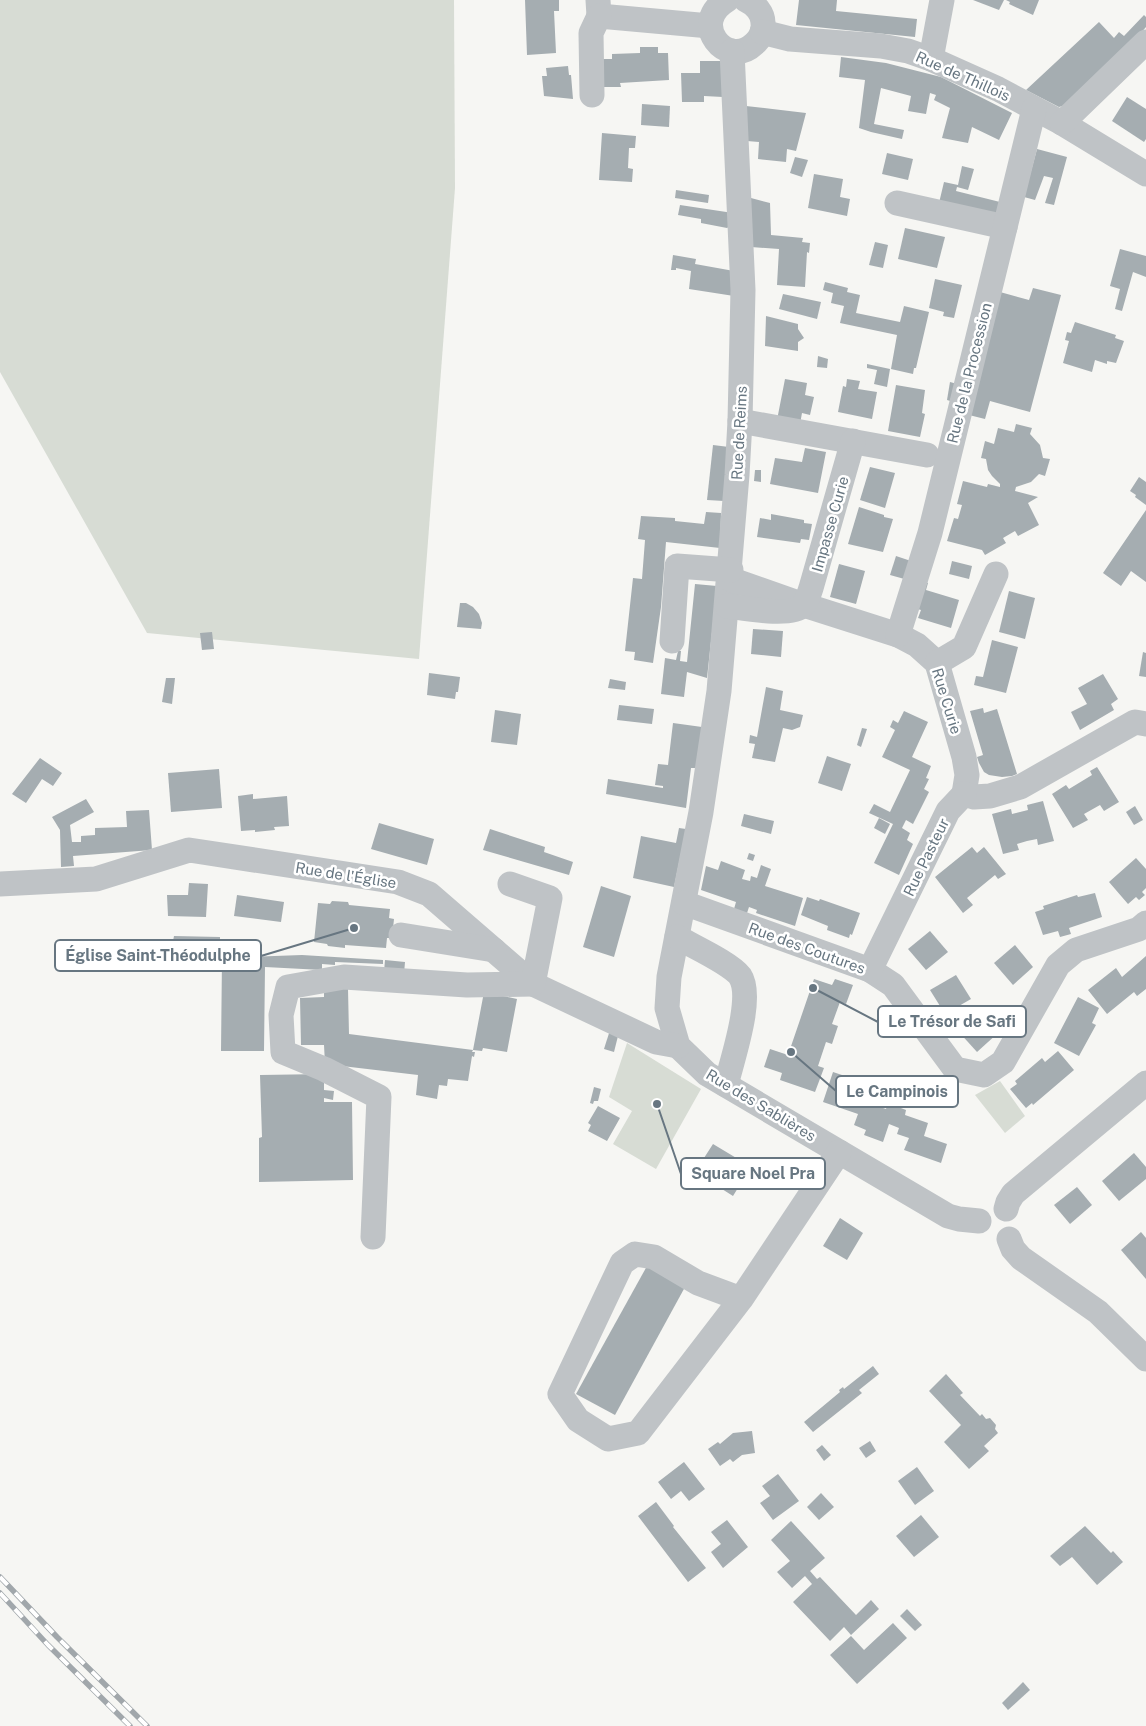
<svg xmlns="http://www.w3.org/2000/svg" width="1146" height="1726" font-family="'Public Sans',sans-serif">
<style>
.green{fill:#d7dcd4}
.building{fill:#a5adb1}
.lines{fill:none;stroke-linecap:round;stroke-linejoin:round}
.minor{stroke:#bfc3c6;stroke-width:25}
.rail-casing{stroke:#a1a7ab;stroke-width:5.5}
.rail{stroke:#fff;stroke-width:4;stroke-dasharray:11;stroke-linecap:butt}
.labels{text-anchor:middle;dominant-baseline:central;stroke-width:5;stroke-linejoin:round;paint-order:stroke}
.street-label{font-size:15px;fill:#677681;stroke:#fff}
.leader{fill:none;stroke:#677681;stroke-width:2}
.callout-dot{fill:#677681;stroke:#fff;stroke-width:2}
.callout{fill:#fff;stroke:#677681;stroke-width:2}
.callout-label{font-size:16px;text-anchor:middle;font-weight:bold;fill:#677681}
</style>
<rect width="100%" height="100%" fill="#f6f6f3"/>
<g class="green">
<path d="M0 0H454L455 188 419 659 147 633 0 372Z"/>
<path d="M627 1043 701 1089 656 1169 613 1144 632 1111 609 1097Z"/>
<path d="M1000 1081 1025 1116 1005 1133 975 1095Z"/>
</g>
<g class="building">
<path d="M525 0H559V11H554L556 53 527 55Z"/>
<path d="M799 0H837L836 11 917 19 915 37 796 25Z"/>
<path d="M973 0H1004L999 10Z"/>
<path d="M1006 0H1039L1033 15 1009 4 1010 2Z"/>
<path d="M1144 15 1146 17V27L1125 51 1066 105 1059 107 1026 90 1099 22 1114 38 1119 32 1124 36Z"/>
<path d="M640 47H658V53H668L669 80 620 83 621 87H601L600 59H612V54L640 53Z"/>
<path d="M841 57 886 63 941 77 1012 113 999 140 972 127 968 143 942 138 950 108 934 100 936 95 930 93 926 114 908 111 911 96 881 88 874 124 904 130 902 139 871 132 859 128 865 80 839 77Z"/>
<path d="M700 61H721L723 97 704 96V102H682L681 73H700Z"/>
<path d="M568 66 569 75H571L573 99 544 96 542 76H547L546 68Z"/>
<path d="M1127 97 1146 109V139L1144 142 1112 121Z"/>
<path d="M642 104 670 106 669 127 641 125Z"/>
<path d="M746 106 806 113 796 151 787 149 786 162 758 159 759 142 747 141Z"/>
<path d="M602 133 636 136 635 148H629L628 168 633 169 632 182 599 180Z"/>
<path d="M1037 149 1067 157 1054 205 1045 203 1053 178 1044 176 1035 200 1024 197Z"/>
<path d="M887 153 913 159 908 180 882 174Z"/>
<path d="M795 157 808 160 802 177 790 173Z"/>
<path d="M962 166 974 169 968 190 957 187 956 191 1000 202 997 215 939 203 944 182 958 185Z"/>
<path d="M814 174 843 179 840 197 850 199 847 216 808 208Z"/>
<path d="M676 190 709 195 708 203 675 198Z"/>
<path d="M751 198 770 203 771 235 803 238 802 242 810 243 809 253 807 252 805 287 777 285 779 249 751 247Z"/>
<path d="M680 205 733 213V224L727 228 701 223V219L678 215Z"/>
<path d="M905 228 945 237 937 268 898 259Z"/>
<path d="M875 242 888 245 883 268 869 265Z"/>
<path d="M1120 249 1146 256V277L1133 272 1122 311 1115 309 1120 289 1110 286Z"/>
<path d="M673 255 696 259 695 264 734 271V296L689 289 691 271 676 268V270H671Z"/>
<path d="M935 279 962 285 954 318 943 316 944 312 929 308Z"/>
<path d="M825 282 848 288 847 292 860 295 856 313 900 322 904 306 929 312 916 368H914L913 374 891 369 897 335 840 323 844 306 831 303 833 293 823 290Z"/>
<path d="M1033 288 1061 295 1030 412 990 401 985 419 965 414 1000 292 1029 300Z"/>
<path d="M783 294 821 302 817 319 779 309Z"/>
<path d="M766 316 798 324V329L804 338 798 342V351L765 346Z"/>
<path d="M1075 322 1116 335 1115 338 1124 341 1116 363 1107 361V364L1095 360 1092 372 1063 363 1069 341 1065 340 1067 332 1071 333Z"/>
<path d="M818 356 828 359 827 368 817 367Z"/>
<path d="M867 364 890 369 887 387 874 384 877 370 867 368Z"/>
<path d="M785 379 807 383 805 395 814 397 810 415 802 413 800 424 777 420Z"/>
<path d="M847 379 860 381 858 389 877 392 872 419 838 412 843 386 846 387Z"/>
<path d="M950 382 961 385 957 403 947 400Z"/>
<path d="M896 385 925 390 922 413 925 414 920 437 888 431Z"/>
<path d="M1016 424 1032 428 1030 434 1040 445 1043 458 1050 459 1045 476 1039 474 1031 482 1016 487 1015 491 1038 497 1028 503 1039 525 1018 536 1015 531 1003 538 1006 543 985 555 982 550 947 541 954 518 958 519 962 505 957 504 963 481 987 487 988 484 1000 487V484L992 476 988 470 986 459 981 458 985 441 994 444 998 428 1014 432Z"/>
<path d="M713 445 729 447 724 501 707 500Z"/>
<path d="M805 448 826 452 818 493 770 484 775 458 802 462Z"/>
<path d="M870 467 895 473 885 508 860 500Z"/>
<path d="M755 470H761V482L754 481Z"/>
<path d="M1139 477 1146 482V505L1135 497 1136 495 1130 491Z"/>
<path d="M859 507 884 515V517L893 519 883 552 848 544Z"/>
<path d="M1146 510V582L1131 571 1121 586 1103 573Z"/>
<path d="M706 512 721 513 720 548 666 542 661 607 653 663 634 660 635 652 625 651 633 578 642 579 645 540 638 539 641 516 675 518V521L704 524Z"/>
<path d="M771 514 804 520V523L812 524 809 540 801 539 800 543 757 537 760 518 771 520Z"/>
<path d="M896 556 914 562 908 580 890 575Z"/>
<path d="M952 561 972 566 969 579 949 574Z"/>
<path d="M839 564 865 571 856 604 830 597Z"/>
<path d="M920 580 928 583 926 590 959 600 951 628 918 618 921 610 911 607Z"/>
<path d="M695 584 717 586 707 678 687 672 684 697 661 694 665 658 676 660 678 651H681L680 661 687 662Z"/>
<path d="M1009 591 1035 598 1025 639 999 632Z"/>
<path d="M460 603H466L473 607 479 614 482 623 481 629 457 627Z"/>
<path d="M753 629 783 631 781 657 751 654Z"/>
<path d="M212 632 214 649 202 650 200 633Z"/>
<path d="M992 640 1018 647 1006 693 974 685 976 676 983 677Z"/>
<path d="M1143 652 1146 653V677L1139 676Z"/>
<path d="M429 673 460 677 458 692H456L455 699 427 695Z"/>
<path d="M1103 674 1118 699 1111 704 1114 710 1080 730 1071 712 1087 704 1078 688Z"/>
<path d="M166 678H175L172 704 162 702Z"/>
<path d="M610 679 626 682 625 690 608 688Z"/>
<path d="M766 687 783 691 780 710 803 715 800 727 792 730 783 728 775 762 752 758 755 744 749 743 750 735 757 737Z"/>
<path d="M619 705 654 709 652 724 617 720Z"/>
<path d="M983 708 984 713 997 709 1017 774 1012 776 1002 777 989 775 984 772 979 763 977 757 983 755 970 711Z"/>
<path d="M495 710 521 714 517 745 491 742Z"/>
<path d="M904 711 928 722 912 757 931 766 926 778 929 779 924 789 929 792 913 824 906 820 902 828 910 833 907 840 913 844 899 875 874 863 893 824 869 813 874 804 890 812 910 770 882 757 895 730 890 727 893 720 898 723Z"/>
<path d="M673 723 702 727 696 768H691L686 808 606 794 608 779 663 788V786L655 785 658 764 668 765Z"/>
<path d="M862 728 867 729 861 747 857 745Z"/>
<path d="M827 756 851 764 842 791 818 783Z"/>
<path d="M40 758 62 773 53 786 42 779 26 803 12 794Z"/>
<path d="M1097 767 1119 802 1104 811 1100 805 1084 814 1088 820 1073 828 1052 794 1066 785 1069 789 1092 775 1090 771Z"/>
<path d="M219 769 222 808 171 812 168 773Z"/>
<path d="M253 794V799L287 796 289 826 274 827 275 830 255 832V830L241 831 238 796Z"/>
<path d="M86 799 94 812 70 825 72 842H81V836L95 835V828L127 827 126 811 149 810 152 850 73 856 74 866 61 867 60 830 52 817Z"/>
<path d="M1043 801 1054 841 1038 845 1037 839 1027 841 1017 844 1019 850 1003 854 992 814 1011 809 1012 814 1028 810 1027 805Z"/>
<path d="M1135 806 1143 820 1134 825 1126 812Z"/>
<path d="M744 814 774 821 771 834 741 826Z"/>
<path d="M879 818 890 824 885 834 874 828Z"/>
<path d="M379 823 434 839 427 865 371 849Z"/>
<path d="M679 828 686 829 674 887 633 878 641 836 676 843Z"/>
<path d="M490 829 545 847 544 852 573 862 569 875 483 850Z"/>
<path d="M972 847 977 853 984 847 1006 874 998 879 995 875 967 898 973 905 963 913 935 877Z"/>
<path d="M749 853 755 855 753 861 747 859Z"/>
<path d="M1136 858 1146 869V888L1142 892 1145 895 1139 900 1136 897 1128 904 1109 882Z"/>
<path d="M721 861 745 870 742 879 750 881 751 876 757 878 761 865 771 869 765 886 803 898 795 926 756 913 757 910 749 907 747 913 734 909 736 902 701 890 706 866 718 870Z"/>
<path d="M189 883 208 884 206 917 168 916 167 895H188Z"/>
<path d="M601 886 631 896 614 957 583 947Z"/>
<path d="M1095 893 1102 917 1069 928 1071 934 1060 937 1058 931 1043 935 1035 912 1044 909 1043 906 1077 895 1078 897Z"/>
<path d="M237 895 284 902 281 922 234 916Z"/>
<path d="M807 897 819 901 820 899 860 913 852 935 850 934 849 938 827 930 828 926 801 915Z"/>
<path d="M332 901 348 902 349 905 390 909 389 918 394 919 392 938H387L386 948 345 945V948L328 946 327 944 314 942 318 903 330 904Z"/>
<path d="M930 931 948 952 926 970 908 949Z"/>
<path d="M174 936 220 937V956L167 954 168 941H173Z"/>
<path d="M1015 945 1033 967 1013 985 994 963Z"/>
<path d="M302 955 383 960V964L335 962V965L322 964V970L265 967 264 1051H221L222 958Z"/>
<path d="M1146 956V989L1137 996 1134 992 1107 1014 1088 990 1116 968 1122 977Z"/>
<path d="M385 960 405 962 404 974 384 972Z"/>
<path d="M956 975 971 999 945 1014 930 990Z"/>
<path d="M814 979 832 985 835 979 853 985 846 1004 840 1002 832 1024 838 1026 832 1044 826 1042 818 1066 824 1068 815 1092 780 1080 782 1073 764 1067 770 1049 788 1055Z"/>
<path d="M324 989H348L349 1034 473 1050 472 1052H475L474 1057 472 1056 468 1081 448 1079 447 1086 439 1085 437 1099 416 1095 418 1075 325 1064 324 1045H301L300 998 324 997Z"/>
<path d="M484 992 517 999 507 1052 483 1048 482 1051 473 1050Z"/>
<path d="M1078 997 1099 1008 1092 1023 1096 1025 1079 1056 1054 1043Z"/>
<path d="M979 1012 998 1033 977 1052 958 1031Z"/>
<path d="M610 1030 618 1036 614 1052 604 1049Z"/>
<path d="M1058 1051 1074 1070 1033 1105 1032 1103 1026 1108 1010 1089 1017 1084 1015 1081 1042 1058 1045 1062Z"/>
<path d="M833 1072 845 1076 841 1088 864 1096 863 1101 886 1109 888 1103 906 1110 905 1115 928 1123 924 1136 947 1144 941 1163 904 1150 909 1138 897 1134 899 1128 889 1124 883 1142 864 1135 866 1130 854 1125 858 1114 823 1102Z"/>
<path d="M324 1074V1090L334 1091 333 1100 324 1098V1102H352L353 1180 259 1182V1138L262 1137 260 1075Z"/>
<path d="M594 1087 601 1089 598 1101H594L593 1104 590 1103Z"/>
<path d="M598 1106 620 1118 607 1141 588 1131 591 1125 588 1123Z"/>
<path d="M713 1144 738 1159 736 1162 749 1170 733 1196 695 1172Z"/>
<path d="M1134 1153 1146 1167V1179L1119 1201 1102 1181Z"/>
<path d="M1077 1187 1092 1205 1070 1224 1054 1205Z"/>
<path d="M840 1218 863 1233 847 1260 823 1246Z"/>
<path d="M1141 1232 1146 1238V1279L1121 1250Z"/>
<path d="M647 1266 685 1287 615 1415 576 1394Z"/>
<path d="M873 1366 879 1374 859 1390 862 1393 813 1432 804 1422 840 1392 839 1390 843 1387 844 1389Z"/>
<path d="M946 1374 963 1393 960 1395 980 1416 982 1414 986 1419 990 1418 996 1425 995 1429 998 1433 984 1446 989 1451 969 1469 944 1442 961 1425 929 1391Z"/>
<path d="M752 1431 755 1453 742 1455 733 1462 730 1459 720 1466 708 1449 718 1442 720 1444 733 1433Z"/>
<path d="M870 1441 876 1451 866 1458 859 1448Z"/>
<path d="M822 1445 831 1455 824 1461 816 1450Z"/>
<path d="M684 1462 705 1489 689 1501 681 1491 671 1499 658 1482Z"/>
<path d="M917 1467 934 1491 915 1505 898 1481Z"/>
<path d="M778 1474 799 1501 773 1520 760 1503 770 1496 762 1486Z"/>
<path d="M821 1493 834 1507 819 1520 807 1507Z"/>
<path d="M656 1502 674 1526 673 1527 706 1568 688 1582 638 1516Z"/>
<path d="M921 1515 939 1537 914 1557 896 1536Z"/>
<path d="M727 1520 748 1547 723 1568 711 1552 721 1544 711 1532Z"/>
<path d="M791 1521 825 1558 810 1571 817 1579 820 1577 856 1615 871 1600 879 1609 851 1635 844 1627 830 1641 793 1602 812 1584 805 1576 792 1588 777 1572 790 1561 771 1540Z"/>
<path d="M1085 1526 1111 1553 1113 1551 1123 1562 1097 1585 1072 1557 1060 1566 1050 1556Z"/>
<path d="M907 1609 922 1625 915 1631 900 1616Z"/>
<path d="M893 1623 907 1638 857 1684 830 1655 851 1636 864 1650Z"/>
<path d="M1023 1682 1030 1690 1008 1710 1002 1703Z"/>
</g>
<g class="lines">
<g class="minor">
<path d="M598 0 599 16 710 26"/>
<path d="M727 0C688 23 727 70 754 44 760 39 764 31 763 23 763 13 755 4 746 0"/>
<path d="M762 32 790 39 881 46 908 51 931 59 998 89 1062 123 1146 174"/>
<path d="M732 51 743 290 740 421 737 475 719 691 701 812 669 977 667 1008 678 1046 707 1074 948 1216 959 1219 979 1221"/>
<path d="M931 59 942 0"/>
<path d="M592 95 591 33 599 16"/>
<path d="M1062 123 1146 42"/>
<path d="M897 203 1005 227"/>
<path d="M740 421 927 455"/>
<path d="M730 579 804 605 898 635 917 645 937 663 964 757 967 775 964 794"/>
<path d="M727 606C743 608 791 617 802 606 807 602 809 594 811 588L853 441"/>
<path d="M898 635 930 533 1034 109"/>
<path d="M672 641 677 566 731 570"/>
<path d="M937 663 964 647 996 574"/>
<path d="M964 794 974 797 990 796 1020 787 1135 722 1146 724"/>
<path d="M0 884 96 879 189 850 398 882 429 894 533 984 656 1042 678 1046"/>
<path d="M684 903 870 970 893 985 955 1069 984 1075 1003 1062 1058 965 1076 950 1139 929 1146 923"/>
<path d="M401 935 494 950"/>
<path d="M677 937C692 946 730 963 740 976 754 997 732 1060 726 1085"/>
<path d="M870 970 948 811 964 794"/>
<path d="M1006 1209 1008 1202 1013 1194 1146 1083"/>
<path d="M373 1237 379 1097 324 1069 283 1052 281 1015 288 987 344 977 467 985 533 984 550 898 510 884"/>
<path d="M1009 1239 1013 1249 1021 1258 1098 1312 1146 1359"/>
<path d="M741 1299 698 1283 654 1257 635 1254 622 1263 560 1394 578 1420 608 1439 638 1433 741 1299 839 1152"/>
</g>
<defs>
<g id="rail">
<path d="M0 1577 57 1637 147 1726"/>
<path d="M0 1593 48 1645 130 1726"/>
</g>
</defs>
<use href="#rail" class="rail-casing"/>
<use href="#rail" class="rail"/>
</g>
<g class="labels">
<g class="street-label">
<text transform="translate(963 76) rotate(24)">Rue de Thillois</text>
<text transform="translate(969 373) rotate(-76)">Rue de la Procession</text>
<text transform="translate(739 433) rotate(-87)">Rue de Reims</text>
<text transform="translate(830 524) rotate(-74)">Impasse Curie</text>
<text transform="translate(947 701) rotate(73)">Rue Curie</text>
<text transform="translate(926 857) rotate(-64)">Rue Pasteur</text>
<text transform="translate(346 875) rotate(9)">Rue de l'Église</text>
<text transform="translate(807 948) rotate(20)">Rue des Coutures</text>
<text transform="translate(761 1105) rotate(31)">Rue des Sablières</text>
</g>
</g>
<path class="leader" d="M354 928L261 956M813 988L878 1022M791 1052L836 1091M657 1104L681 1174"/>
<g class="callout-dot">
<circle cx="354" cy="928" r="5"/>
<circle cx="813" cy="988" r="5"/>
<circle cx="791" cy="1052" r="5"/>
<circle cx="657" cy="1104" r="5"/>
</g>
<g class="callout">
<rect x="55" y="940" width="206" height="31" rx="5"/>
<rect x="878" y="1006" width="148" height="31" rx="5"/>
<rect x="836" y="1076" width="122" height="31" rx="5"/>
<rect x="681" y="1158" width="144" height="31" rx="5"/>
</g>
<g class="callout-label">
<text x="158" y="961">Église Saint-Théodulphe</text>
<text x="952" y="1027">Le Trésor de Safi</text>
<text x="897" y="1097">Le Campinois</text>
<text x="753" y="1179">Square Noel Pra</text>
</g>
</svg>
